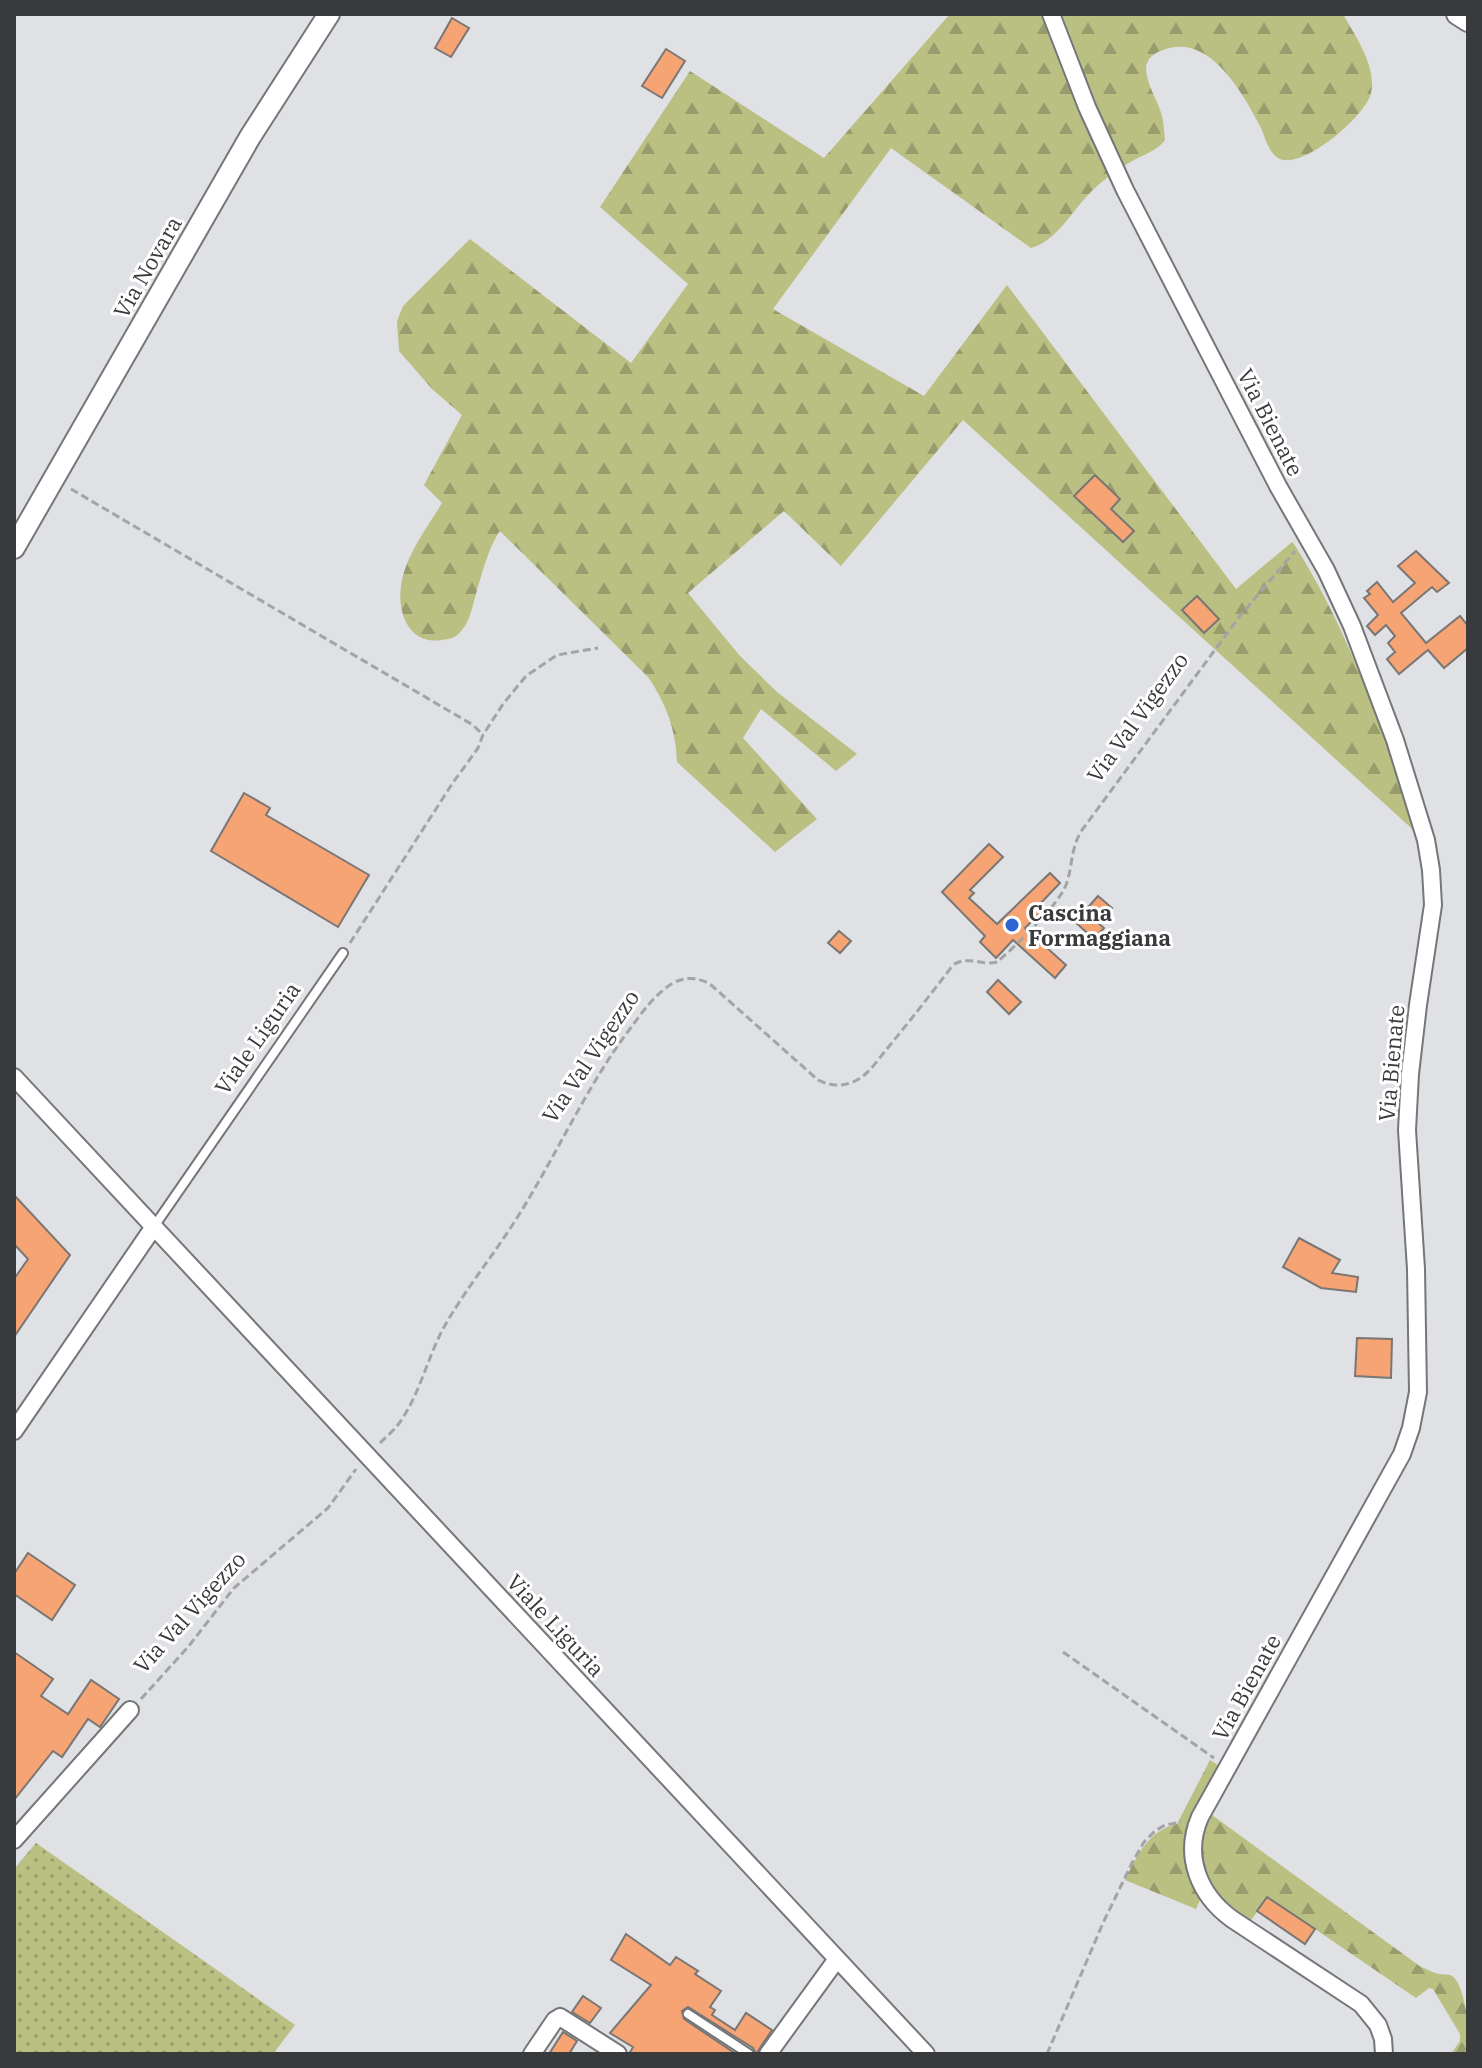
<svg xmlns="http://www.w3.org/2000/svg" width="1482" height="2068" font-family="'IBM Plex Serif',serif">
<style>
.grass{fill:url(#grass-dots)}
.forest{fill:url(#forest-firs)}
.building{fill:#f6a474;stroke:#7a7674;stroke-width:2}
.lines{fill:none;stroke-linecap:round;stroke-linejoin:round}
.service-casing{stroke:#747679;stroke-width:12}
.minor-casing{stroke:#747679;stroke-width:20}
.tertiary-casing{stroke:#747679;stroke-width:24}
.path{stroke:#a2a4a7;stroke-width:3;stroke-dasharray:8 4;stroke-linecap:butt}
.service{stroke:#fff;stroke-width:8}
.minor{stroke:#fff;stroke-width:16}
.tertiary{stroke:#fff;stroke-width:20}
.poi-dot{fill:#2f63d1;stroke:#fff;stroke-width:3}
.labels{text-anchor:middle;dominant-baseline:central;stroke-width:6;stroke-linejoin:round;paint-order:stroke}
.street-label{font-size:22px;fill:#393a3c;stroke:#fff}
.poi-label{font-size:22px;font-weight:bold;fill:#393a3c;stroke:#fff;text-anchor:start}
</style>
<defs>
<pattern id="grass-dots" width="8" height="8" patternUnits="userSpaceOnUse" patternTransform="scale(2)"><rect width="8" height="8" fill="#babf82"/><path d="M2 2h.1M6 6h.1" fill="none" stroke="#989c6c" stroke-width="1.8" stroke-linecap="round"/></pattern>
<pattern id="forest-firs" width="22" height="20" patternUnits="userSpaceOnUse" patternTransform="scale(2)"><rect width="22" height="20" fill="#babf82"/><path d="M5 1l3.5 6h-7zM16 11l3.5 6h-7z" fill="#989c6c"/></pattern>
</defs>
<rect width="100%" height="100%" fill="#dfe1e5"/>
<path class="grass" d="M36 1843 295 2025 273 2054H14V1869Z"/>
<g class="forest">
<path d="M950 14H1343C1355 36 1377 66 1371 93 1366 116 1301 172 1278 158 1268 152 1265 136 1260 126 1244 96 1213 38 1170 48 1126 58 1155 90 1162 116 1164 124 1164 132 1165 140 1158 150 1145 154 1134 160 1120 168 1105 178 1094 189 1073 208 1059 240 1031 248L891 148 773 309 924 396 1007 285 1236 589 1292 542 1294 544C1351 634 1384 735 1420 836L963 420 841 566 784 511 688 593 740 656 777 692 857 754 836 771 761 709 743 738 817 819 775 852 677 762C676 730 666 703 648 677L501 532H499C488 550 483 570 477 590 473 603 471 619 462 630 456 638 450 639 441 640 409 645 397 613 401 586 405 556 427 528 442 503L424 485 462 415 432 389 399 351 397 321 403 306 470 239 631 363 688 284 600 207 690 71 824 158Z"/>
<path d="M1210 1760 1221 1767 1186 1857 1189 1876 1200 1900 1196 1909 1125 1880C1137 1855 1149 1830 1177 1824Z"/>
<path d="M1212 1815 1421 1967C1427 1969 1433 1973 1439 1974 1446 1975 1452 1973 1456 1980 1465 1993 1474 2041 1464 2054H1451L1460 2041V2034L1433 1989 1429 1988 1416 1998 1268 1897 1251 1920C1226 1904 1194 1879 1200 1845 1201 1834 1207 1824 1212 1815Z"/>
</g>
<g class="building">
<path d="M452 18 469 28 451 57 435 48Z"/>
<path d="M666 49 685 61 662 98 642 86Z"/>
<path d="M1095 475 1120 499 1111 509 1134 531 1123 542 1074 496Z"/>
<path d="M1416 551 1449 583 1437 592 1432 587 1401 613 1426 643 1460 616 1468 626V648L1444 668 1428 650 1399 674 1387 659 1395 652 1388 643 1395 636 1386 625 1375 635 1367 626 1378 615 1364 598 1370 594 1367 591 1377 582 1393 602 1415 583 1398 566Z"/>
<path d="M1197 596 1219 619 1204 633 1182 610Z"/>
<path d="M244 793 270 808 266 815 369 875 338 927 211 851Z"/>
<path d="M989 844 1003 857 970 890 974 893 969 898 997 924 1050 873 1060 883 1039 905 1044 909 1025 928 1066 965 1055 978 1013 940 996 958 980 942 985 936 942 892Z"/>
<path d="M1098 896 1112 908 1098 923 1104 928 1094 939 1075 922Z"/>
<path d="M839 931 851 941 840 953 828 943Z"/>
<path d="M998 980 1021 1002 1009 1014 987 992Z"/>
<path d="M14 1195 70 1255 14 1337V1279L28 1259 14 1244Z"/>
<path d="M1299 1238 1340 1260 1332 1273 1358 1277 1356 1292 1321 1288 1283 1267Z"/>
<path d="M1357 1338 1392 1339 1391 1378 1355 1376Z"/>
<path d="M28 1553 75 1585 52 1620 14 1594V1574Z"/>
<path d="M14 1652 53 1679 41 1696 68 1714 91 1680 119 1699 100 1727 88 1719 62 1757 53 1751 14 1800Z"/>
<path d="M1267 1897 1315 1929 1305 1944 1257 1911Z"/>
<path d="M626 1934 670 1965 676 1957 698 1971 695 1974 721 1991 710 2007 715 2010 712 2015 735 2030 746 2013 772 2030 756 2054 753 2048 688 2007 682 2011 684 2019 736 2054H629L633 2047 610 2033 651 1985 611 1960Z"/>
<path d="M583 1996 601 2008 590 2023 572 2012Z"/>
<path d="M563 2032 577 2041 569 2054H549Z"/>
</g>
<g class="lines">
<defs>
<g id="service">
<path d="M153 1228 343 953"/>
<path d="M688 2014 749 2054"/>
</g>
<g id="minor">
<path d="M1051 14 1087 107 1125 190 1278 486 1326 570 1352 626 1395 740 1426 840 1431 870 1433 905 1418 1005 1410 1074 1407 1130 1416 1269 1418 1392 1411 1428 1402 1454 1200 1817C1183 1856 1199 1895 1232 1919L1361 2004 1378 2025 1383 2039 1384 2054"/>
<path d="M14 1077 926 2054"/>
<path d="M14 1431 153 1228"/>
<path d="M14 1840 130 1710"/>
<path d="M532 2054 555 2020 560 2017 618 2054"/>
<path d="M768 2054 837 1959"/>
</g>
<g id="tertiary">
<path d="M1457 14 1468 21"/>
<path d="M14 548 250 137 329 14"/>
</g>
</defs>
<use href="#service" class="service-casing"/>
<use href="#minor" class="minor-casing"/>
<use href="#tertiary" class="tertiary-casing"/>
<g class="path">
<path d="M71 489 473 725 483 735"/>
<path d="M350 943 452 784 478 748 483 735 503 704 526 676 557 655 598 648"/>
<path d="M380 1443C386 1437 392 1432 397 1426 419 1398 427 1358 444 1327 465 1290 492 1257 515 1221 554 1160 583 1093 626 1034 637 1020 647 1004 661 992 676 978 692 974 710 984L818 1080C830 1086 843 1087 855 1081 868 1075 877 1061 886 1050 909 1022 931 994 953 965 968 955 981 966 997 962 1013 949 1060 903 1066 885 1073 866 1070 849 1082 830L1240 616 1295 551"/>
<path d="M1063 1652 1214 1758"/>
<path d="M141 1699 188 1647 234 1588 328 1508 356 1469"/>
<path d="M1047 2054 1103 1923 1132 1863 1144 1842 1155 1831 1165 1825 1181 1822"/>
</g>
<use href="#service" class="service"/>
<use href="#minor" class="minor"/>
<use href="#tertiary" class="tertiary"/>
</g>
<circle class="poi-dot" cx="1012" cy="925" r="8"/>
<g class="labels">
<g class="street-label">
<text transform="translate(147 267) rotate(-60)">Via Novara</text>
<text transform="translate(1271 422) rotate(63)">Via Bienate</text>
<text transform="translate(1137 717) rotate(-54)">Via Val Vigezzo</text>
<text transform="translate(257 1038) rotate(-55)">Viale Liguria</text>
<text transform="translate(590 1056) rotate(-56)">Via Val Vigezzo</text>
<text transform="translate(1391 1063) rotate(-85)">Via Bienate</text>
<text transform="translate(189 1612) rotate(-48)">Via Val Vigezzo</text>
<text transform="translate(556 1625) rotate(47)">Viale Liguria</text>
<text transform="translate(1246 1687) rotate(-61)">Via Bienate</text>
</g>
<g class="poi-label">
<text x="1028" y="912">Cascina<tspan x="1028" dy="25">Formaggiana</tspan></text>
</g>
</g>
<rect width="1482" height="2068" fill="none" stroke="#393a3c" stroke-width="32"/>
</svg>
